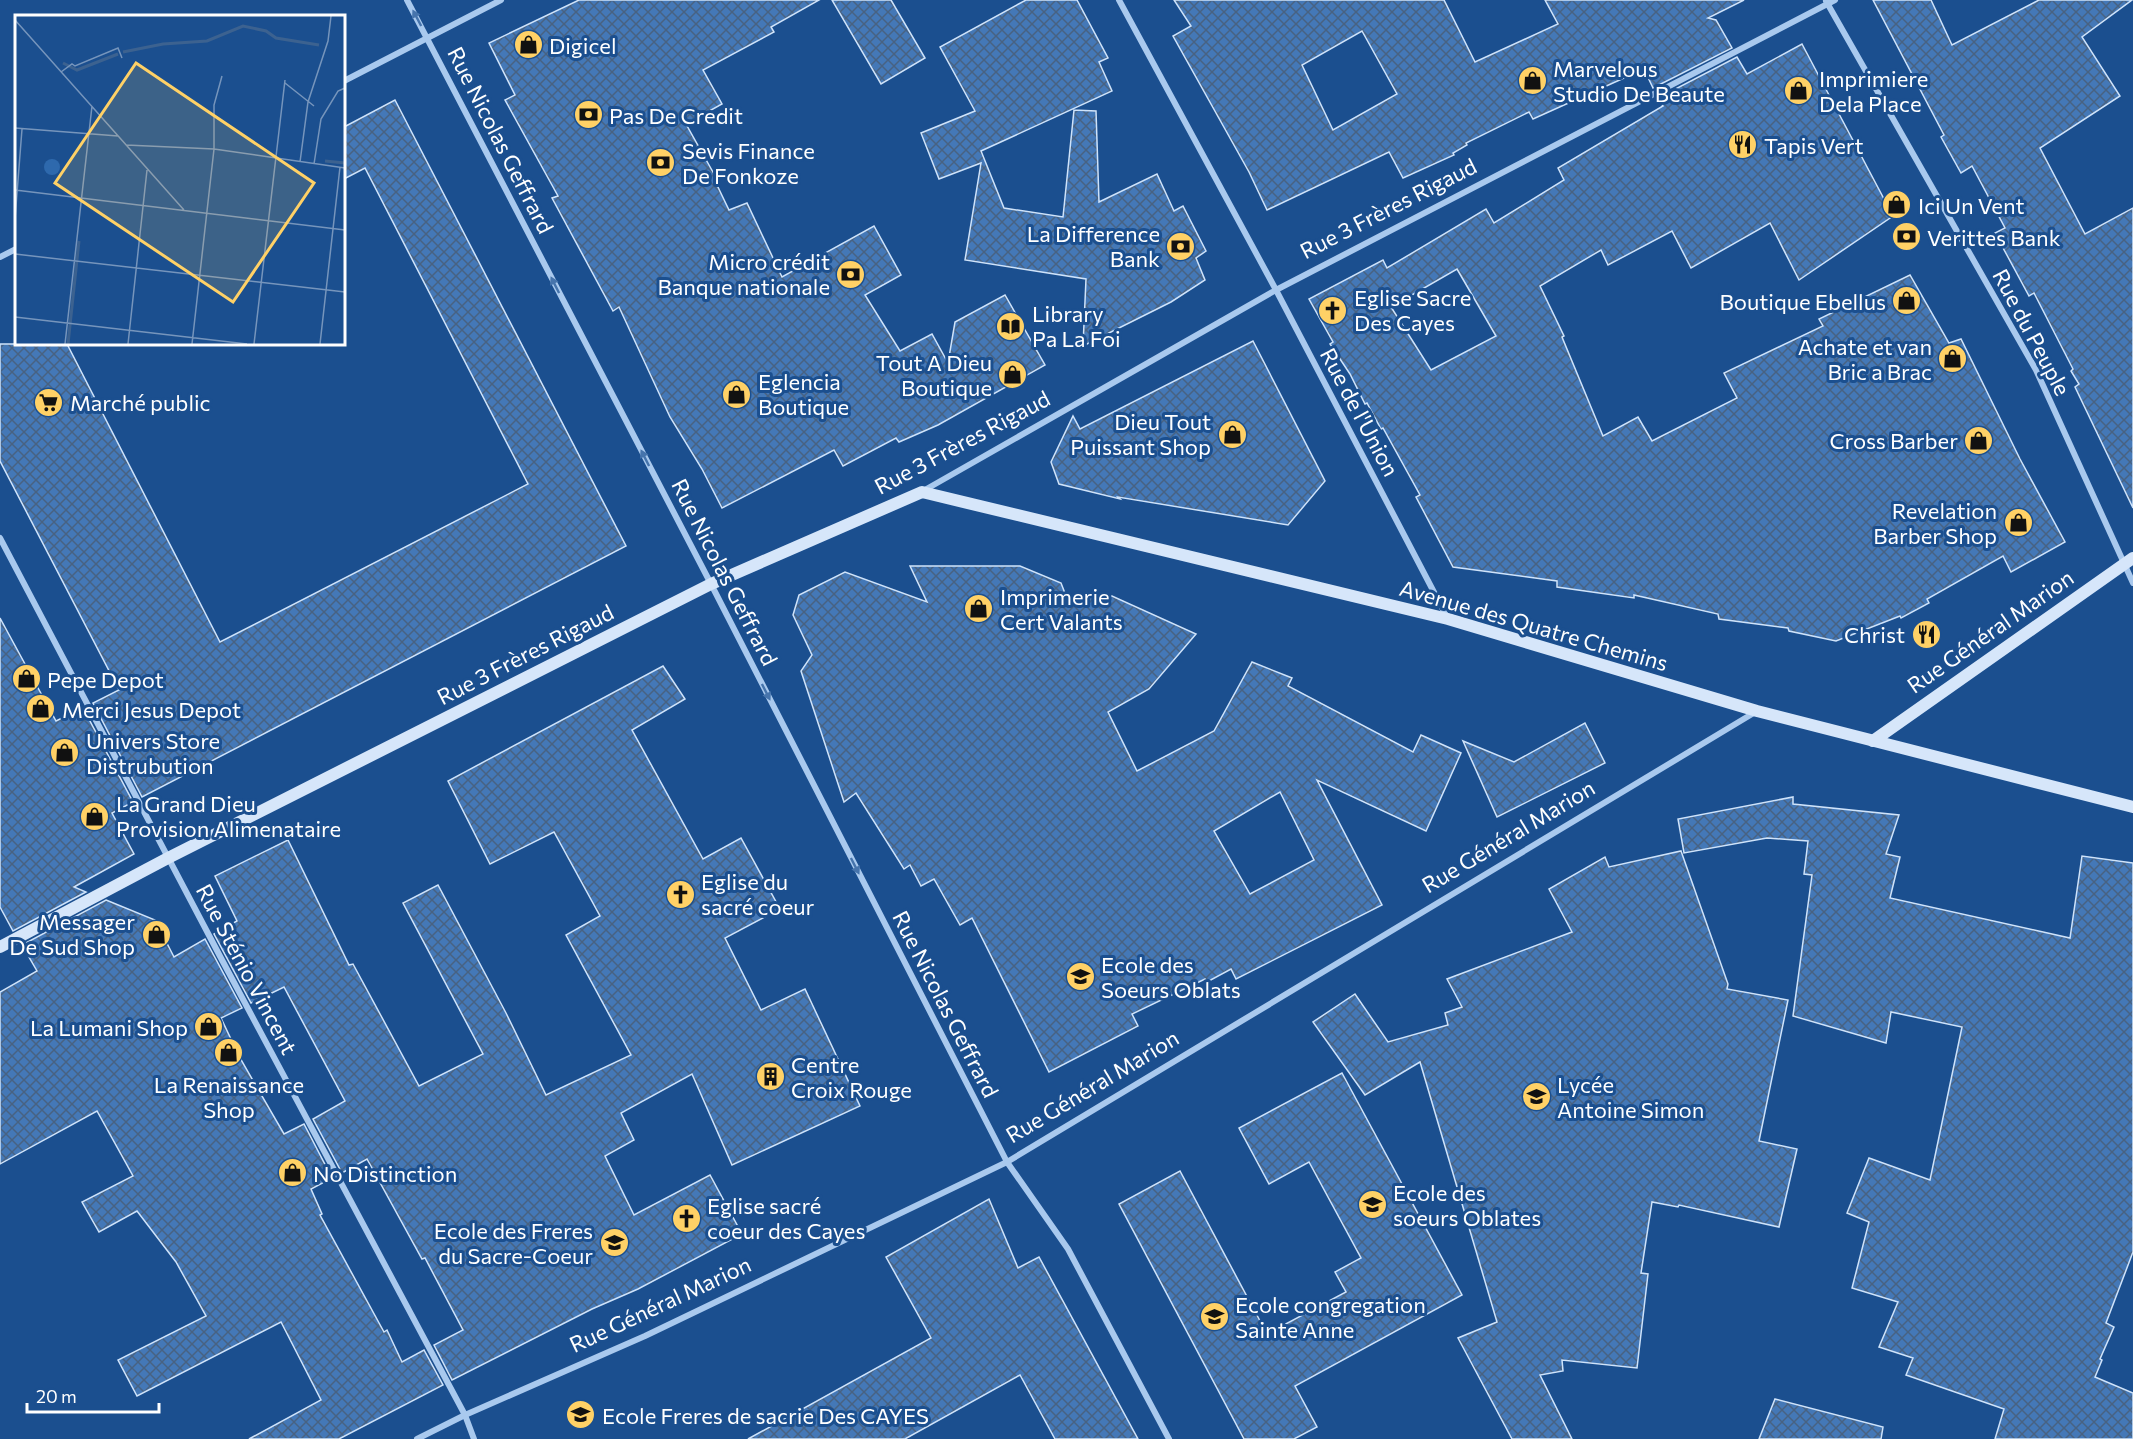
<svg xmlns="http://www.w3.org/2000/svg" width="2133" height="1439" font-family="Commissioner,sans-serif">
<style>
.building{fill:url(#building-cross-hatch);stroke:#cfe3fa;stroke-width:1.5;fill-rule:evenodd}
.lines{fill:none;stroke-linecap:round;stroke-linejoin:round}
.street{stroke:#a9c9ee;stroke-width:6}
.secondary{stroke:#d6e6fa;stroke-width:12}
.oneway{fill:#4674ac}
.labels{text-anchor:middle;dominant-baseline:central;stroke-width:6;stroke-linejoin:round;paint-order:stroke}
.poi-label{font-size:22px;fill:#fff;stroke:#1b4f8f;text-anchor:start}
.street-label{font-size:22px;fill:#fff;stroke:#1b4f8f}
.inset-river{fill:none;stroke:#3c6290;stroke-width:3}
.inset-road{fill:none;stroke:#7695bc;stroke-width:1.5}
.view{fill:#ffd166;fill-opacity:0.15;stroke:#ffd166;stroke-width:3}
.inset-edge{fill:none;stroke:#fff;stroke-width:3}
</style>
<defs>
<pattern id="building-cross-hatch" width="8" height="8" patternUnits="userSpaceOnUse" patternTransform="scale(1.5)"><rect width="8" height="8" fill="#4478b7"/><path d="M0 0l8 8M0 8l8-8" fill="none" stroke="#486282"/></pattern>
</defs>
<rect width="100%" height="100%" fill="#1b4f8f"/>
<g class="building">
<path d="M579 0H819L771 27 774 32 703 70 722 104 686 124 718 181 716 183 729 210 747 203 782 277 874 226 901 275 865 295 900 351 932 334 948 363 955 322 1005 295 1045 365 938 425 899 442 896 438 843 466 834 450 722 508 702 469 670 417 619 307 613 311 552 198 558 196 505 100 515 95 489 43Z"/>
<path d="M832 0H891L925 58 881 84Z"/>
<path d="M1026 0H1077L1108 58 1099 62 1112 91 981 151 1004 208 1063 217 1074 110 1096 111 1099 202 1157 174 1174 211 1183 206 1206 251 1196 258 1205 280 1171 302 1083 346 1086 279 965 260 981 163 939 179 921 133 975 111 940 47Z"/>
<path d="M1174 0H1444L1475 62 1558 24 1545 0H1744L1708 18 1716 20 1732 48 1653 88 1644 69 1533 119 1529 112 1466 143 1467 145 1453 153 1454 155 1403 178 1389 152 1267 210 1249 172 1173 36 1191 26ZM1362 31 1397 94 1333 130 1302 65Z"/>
<path d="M1873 0H1931L1952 45 2039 0H2132L2082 37 2120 96 2040 148 2085 234 2133 208V508L2075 387 2079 384 2071 371 2073 369 2034 293 2029 296 1995 233 2005 228 1972 166 1961 173 1941 137 1944 135Z"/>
<path d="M1802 44 1893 216 1799 280 1770 223 1691 268 1672 231 1608 265 1601 250 1540 286 1564 336 1562 337 1603 436 1638 417 1652 441 1737 398 1724 373 1823 326 1819 319 1910 275 1949 343 1961 339 2020 459 2065 542 2011 572 2003 556 1927 599 1929 603 1901 618 1900 616 1836 641 1789 631 1788 628 1719 619 1718 614 1634 595V598L1557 587V581L1453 567 1416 497 1420 495 1383 428 1381 429 1367 403 1365 404 1350 374 1330 344 1333 342 1309 299 1383 260 1387 268 1486 209 1494 223 1564 180 1558 168 1663 106 1658 98 1737 57 1747 74ZM1457 269 1496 336 1431 370 1391 307Z"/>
<path d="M395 100 626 546 142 797 93 703 119 690 0 461V344H67L220 642 528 484 365 168 344 179V127Z"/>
<path d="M1253 341 1325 481 1288 525 1118 497 1120 499 1059 484 1051 462 1073 416 1080 429Z"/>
<path d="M910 566H1020L1061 583 1068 601 1112 596 1196 634 1149 689 1108 712 1137 771 1214 731 1252 662 1292 678 1288 686 1413 752 1421 735 1461 753 1426 831 1317 780 1382 905 1236 979 1231 969 1207 982 1205 979 1132 1014 1138 1026 1049 1072 972 918 960 925 934 879 921 886 910 865 904 869 856 793 844 802 801 671 812 655 793 615 799 595 845 572 927 602ZM1280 792 1314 860 1250 894 1214 831Z"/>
<path d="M0 618 56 721 83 708 133 802 112 813 134 854 74 887 86 892 13 931 0 907Z"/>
<path d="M663 666 685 699 632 730 703 859 741 838 780 909 725 938 761 1010 805 989 860 1106 732 1165 692 1074 621 1113 634 1140 605 1156 634 1215 710 1175 742 1234 638 1289 592 1309 452 1380 434 1345 463 1330 425 1258 422 1259 367 1159 342 1173 313 1119 345 1101 284 987 251 1003 214 934 237 921 215 876 288 840 349 965 353 964 419 1086 483 1054 403 903 438 885 506 1013 546 1095 631 1055 566 935 600 916 554 832 490 864 448 781Z"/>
<path d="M1585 723 1605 763 1497 817 1463 741 1514 762Z"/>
<path d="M1793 797V804L1899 815 1886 854 1900 857 1890 898 2070 938 2082 856 2133 863V1252L2106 1323 2114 1327 2100 1359 2102 1360 2095 1377 2133 1393V1439H1995L2004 1409 1906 1375 1913 1358 1879 1347 1898 1302 1852 1288 1869 1222 1847 1213 1869 1158 1930 1180 1962 1027 1891 1012 1886 1043 1793 1016 1812 875 1804 874 1808 841 1767 838 1684 853 1678 819Z"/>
<path d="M1681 851 1728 984 1727 989 1788 1000 1759 1141 1797 1149 1779 1227 1679 1205 1678 1207 1652 1202 1641 1273 1648 1274 1637 1368 1562 1360 1563 1371 1540 1375 1572 1439H1512L1458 1338 1497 1322 1420 1062 1365 1095 1313 1022 1355 994 1388 1042 1448 1025 1445 1013 1462 1007 1447 979 1572 932 1549 889 1605 857 1609 867Z"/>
<path d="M106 900 155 920 174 957 205 939 242 1008 221 1018 240 1058 284 1134 304 1124 332 1178 311 1189 322 1214 320 1215 384 1332 387 1330 402 1362 424 1350 443 1385 339 1439H249L321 1400 281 1322 137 1396 118 1360 206 1316 176 1262 137 1211 99 1232 82 1202 133 1176 97 1111 0 1164V992L37 971 22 945Z"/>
<path d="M1342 1073 1462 1295 1295 1386 1317 1427 1294 1439H1244L1119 1204 1180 1171 1267 1334 1346 1292 1335 1272 1361 1258 1309 1162 1269 1184 1239 1128Z"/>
<path d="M989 1199 1018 1268 1039 1257 1138 1439H1055L1020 1375 905 1439H748L931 1338 886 1257Z"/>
<path d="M1775 1399 1883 1427 1881 1439H1759Z"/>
</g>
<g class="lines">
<g class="street">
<path d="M407 0 711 584 1007 1162 1068 1249 1169 1439"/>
<path d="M1119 0 1276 290 1448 619"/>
<path d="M1826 1 2036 370 2133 583"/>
<path d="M344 81 501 0"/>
<path d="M0 257 16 249"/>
<path d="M923 491 1276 290 1835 0"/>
<path d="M0 538 222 960 465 1415 474 1439"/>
<path d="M417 1439 465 1415 645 1336 1007 1162 1757 711"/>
</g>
<g class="secondary">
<path d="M1873 741 2133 558"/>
<path d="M0 947 168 858 711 584 922 492 1448 619 1757 711 2133 807"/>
</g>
</g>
<defs><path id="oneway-solid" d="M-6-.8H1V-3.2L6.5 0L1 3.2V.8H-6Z" transform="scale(1.5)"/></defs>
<g class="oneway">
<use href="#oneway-solid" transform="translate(417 18) rotate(-118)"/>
<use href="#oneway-solid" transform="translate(555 285) rotate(-117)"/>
<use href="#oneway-solid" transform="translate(645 458) rotate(-117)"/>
<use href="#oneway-solid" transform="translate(766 692) rotate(63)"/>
<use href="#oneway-solid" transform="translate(855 866) rotate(63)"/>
</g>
<defs>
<symbol id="shop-disc" viewBox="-11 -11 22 22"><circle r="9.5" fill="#ffd166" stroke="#1b4f8f"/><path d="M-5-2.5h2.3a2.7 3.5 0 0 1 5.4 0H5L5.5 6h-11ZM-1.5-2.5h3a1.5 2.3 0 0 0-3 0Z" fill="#111"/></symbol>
<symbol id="bank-disc" viewBox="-11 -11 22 22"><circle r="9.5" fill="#ffd166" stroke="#1b4f8f"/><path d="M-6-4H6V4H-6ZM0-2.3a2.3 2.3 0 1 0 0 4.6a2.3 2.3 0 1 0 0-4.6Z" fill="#111"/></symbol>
<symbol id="restaurant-disc" viewBox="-11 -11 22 22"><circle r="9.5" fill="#ffd166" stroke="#1b4f8f"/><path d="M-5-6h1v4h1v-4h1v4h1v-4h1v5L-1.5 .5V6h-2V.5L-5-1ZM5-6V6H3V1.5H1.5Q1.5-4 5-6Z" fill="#111"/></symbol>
<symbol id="church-disc" viewBox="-11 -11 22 22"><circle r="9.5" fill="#ffd166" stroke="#1b4f8f"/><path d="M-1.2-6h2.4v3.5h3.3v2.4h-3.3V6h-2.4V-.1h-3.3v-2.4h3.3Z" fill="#111"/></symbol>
<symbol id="library-disc" viewBox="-11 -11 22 22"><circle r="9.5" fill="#ffd166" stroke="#1b4f8f"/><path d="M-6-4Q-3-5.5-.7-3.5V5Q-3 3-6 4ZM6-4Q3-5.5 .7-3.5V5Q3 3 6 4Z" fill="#111"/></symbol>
<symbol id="supermarket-disc" viewBox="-11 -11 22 22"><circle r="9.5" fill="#ffd166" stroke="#1b4f8f"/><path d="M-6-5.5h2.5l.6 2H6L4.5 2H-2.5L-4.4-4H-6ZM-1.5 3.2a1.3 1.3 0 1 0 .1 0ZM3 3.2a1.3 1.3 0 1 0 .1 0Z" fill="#111"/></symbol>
<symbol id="school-disc" viewBox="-11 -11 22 22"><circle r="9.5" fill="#ffd166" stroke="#1b4f8f"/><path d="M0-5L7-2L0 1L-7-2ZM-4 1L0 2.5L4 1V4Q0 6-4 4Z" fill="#111"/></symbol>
<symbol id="building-disc" viewBox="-11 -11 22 22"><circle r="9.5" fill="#ffd166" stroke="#1b4f8f"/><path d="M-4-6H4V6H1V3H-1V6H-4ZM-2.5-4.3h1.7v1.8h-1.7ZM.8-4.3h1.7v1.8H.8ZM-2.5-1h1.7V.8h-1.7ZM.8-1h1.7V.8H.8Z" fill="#111"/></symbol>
</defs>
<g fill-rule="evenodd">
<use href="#shop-disc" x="512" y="28" width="33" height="33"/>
<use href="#shop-disc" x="1516" y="64" width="33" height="33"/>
<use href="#shop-disc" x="1782" y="74" width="33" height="33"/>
<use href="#bank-disc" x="572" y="98" width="33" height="33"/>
<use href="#restaurant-disc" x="1726" y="128" width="33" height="33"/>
<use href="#bank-disc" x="644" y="146" width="33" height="33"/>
<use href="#shop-disc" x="1880" y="188" width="33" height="33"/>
<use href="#bank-disc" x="1890" y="220" width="33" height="33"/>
<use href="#bank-disc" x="1164" y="230" width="33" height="33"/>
<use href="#bank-disc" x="834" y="258" width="33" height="33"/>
<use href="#shop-disc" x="1890" y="284" width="33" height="33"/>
<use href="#church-disc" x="1316" y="294" width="33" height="33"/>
<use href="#library-disc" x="994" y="310" width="33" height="33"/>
<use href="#shop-disc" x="1936" y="342" width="33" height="33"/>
<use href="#shop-disc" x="996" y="358" width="33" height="33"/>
<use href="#shop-disc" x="720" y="378" width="33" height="33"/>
<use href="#supermarket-disc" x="32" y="386" width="33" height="33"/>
<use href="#shop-disc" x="1216" y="418" width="33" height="33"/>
<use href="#shop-disc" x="1962" y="424" width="33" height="33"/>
<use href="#shop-disc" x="2002" y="506" width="33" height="33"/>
<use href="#shop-disc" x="962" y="592" width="33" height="33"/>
<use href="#restaurant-disc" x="1910" y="618" width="33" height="33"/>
<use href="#shop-disc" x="10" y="662" width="33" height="33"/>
<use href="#shop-disc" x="24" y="692" width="33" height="33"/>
<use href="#shop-disc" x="48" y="736" width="33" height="33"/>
<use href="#shop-disc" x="78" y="800" width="33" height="33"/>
<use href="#church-disc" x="664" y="878" width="33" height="33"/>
<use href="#shop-disc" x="140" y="918" width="33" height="33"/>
<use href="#school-disc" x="1064" y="960" width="33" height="33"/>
<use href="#shop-disc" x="192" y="1010" width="33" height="33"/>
<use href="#shop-disc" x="212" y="1036" width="33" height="33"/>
<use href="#building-disc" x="754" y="1060" width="33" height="33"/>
<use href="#school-disc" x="1520" y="1080" width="33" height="33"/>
<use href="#shop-disc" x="276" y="1156" width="33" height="33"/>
<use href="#school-disc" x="1356" y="1188" width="33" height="33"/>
<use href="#church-disc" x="670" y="1202" width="33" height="33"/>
<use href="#school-disc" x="598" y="1226" width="33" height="33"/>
<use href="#school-disc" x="1198" y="1300" width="33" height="33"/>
<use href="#school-disc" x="564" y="1398" width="33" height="33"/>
</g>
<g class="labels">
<g class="poi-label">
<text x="549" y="45">Digicel</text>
<text x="1553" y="68">Marvelous<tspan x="1553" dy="25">Studio De Beaute</tspan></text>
<text x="1819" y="78">Imprimiere<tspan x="1819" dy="25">Dela Place</tspan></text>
<text x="609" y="115">Pas De Credit</text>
<text x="1764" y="145">Tapis Vert</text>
<text x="682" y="150">Sevis Finance<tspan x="682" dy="25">De Fonkoze</tspan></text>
<text x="1918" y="205">Ici Un Vent</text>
<text x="1160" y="233" text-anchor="end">La Difference<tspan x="1160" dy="25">Bank</tspan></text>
<text x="1927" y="237">Verittes Bank</text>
<text x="830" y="261" text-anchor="end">Micro crédit<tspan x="830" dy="25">Banque nationale</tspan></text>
<text x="1354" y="297">Eglise Sacre<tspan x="1354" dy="25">Des Cayes</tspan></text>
<text x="1886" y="301" text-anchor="end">Boutique Ebellus</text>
<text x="1032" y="313">Library<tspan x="1032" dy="25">Pa La Foi</tspan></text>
<text x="1932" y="346" text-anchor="end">Achate et van<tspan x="1932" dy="25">Bric a Brac</tspan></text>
<text x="992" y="362" text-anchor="end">Tout A Dieu<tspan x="992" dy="25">Boutique</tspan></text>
<text x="758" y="381">Eglencia<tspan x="758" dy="25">Boutique</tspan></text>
<text x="70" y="402">Marché public</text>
<text x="1211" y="421" text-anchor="end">Dieu Tout<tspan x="1211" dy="25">Puissant Shop</tspan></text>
<text x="1958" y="440" text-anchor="end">Cross Barber</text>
<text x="1997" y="510" text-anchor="end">Revelation<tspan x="1997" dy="25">Barber Shop</tspan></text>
<text x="1000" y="596">Imprimerie<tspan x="1000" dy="25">Cert Valants</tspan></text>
<text x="1905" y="634" text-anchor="end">Christ</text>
<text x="47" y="679">Pepe Depot</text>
<text x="62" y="709">Merci Jesus Depot</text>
<text x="86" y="740">Univers Store<tspan x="86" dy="25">Distrubution</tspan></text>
<text x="116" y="803">La Grand Dieu<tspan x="116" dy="25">Provision Alimenataire</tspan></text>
<text x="701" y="881">Eglise du<tspan x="701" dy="25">sacré coeur</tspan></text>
<text x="135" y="921" text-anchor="end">Messager<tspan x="135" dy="25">De Sud Shop</tspan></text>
<text x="1101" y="964">Ecole des<tspan x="1101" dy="25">Soeurs Oblats</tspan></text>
<text x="188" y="1027" text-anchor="end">La Lumani Shop</text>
<text x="791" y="1064">Centre<tspan x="791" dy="25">Croix Rouge</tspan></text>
<text x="229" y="1084" text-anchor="middle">La Renaissance<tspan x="229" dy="25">Shop</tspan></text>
<text x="1557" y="1084">Lycée<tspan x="1557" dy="25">Antoine Simon</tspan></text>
<text x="313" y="1173">No Distinction</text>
<text x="1393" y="1192">Ecole des<tspan x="1393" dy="25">soeurs Oblates</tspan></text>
<text x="707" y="1205">Eglise sacré<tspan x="707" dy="25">coeur des Cayes</tspan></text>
<text x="593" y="1230" text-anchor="end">Ecole des Freres<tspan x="593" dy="25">du Sacre-Coeur</tspan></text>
<text x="1235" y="1304">Ecole congregation<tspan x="1235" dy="25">Sainte Anne</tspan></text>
<text x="602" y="1415">Ecole Freres de sacrie Des CAYES</text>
</g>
<g class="street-label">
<text transform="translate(501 140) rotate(63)">Rue Nicolas Geffrard</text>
<text transform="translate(1388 208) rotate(-27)">Rue 3 Frères Rigaud</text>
<text transform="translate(2032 332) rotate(62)">Rue du Peuple</text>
<text transform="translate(1360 412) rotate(62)">Rue de l'Union</text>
<text transform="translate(962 442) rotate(-28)">Rue 3 Frères Rigaud</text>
<text transform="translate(725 572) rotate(63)">Rue Nicolas Geffrard</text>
<text transform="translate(1534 625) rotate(16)">Avenue des Quatre Chemins</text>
<text transform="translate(1990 631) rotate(-35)">Rue Général Marion</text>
<text transform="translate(525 654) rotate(-27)">Rue 3 Frères Rigaud</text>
<text transform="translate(1508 836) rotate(-31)">Rue Général Marion</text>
<text transform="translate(247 969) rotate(62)">Rue Sténio Vincent</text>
<text transform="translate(946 1004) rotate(63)">Rue Nicolas Geffrard</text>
<text transform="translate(1092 1086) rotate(-31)">Rue Général Marion</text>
<text transform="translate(660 1304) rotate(-25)">Rue Général Marion</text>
</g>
</g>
<g transform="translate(15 15)">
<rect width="330" height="330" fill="#1b4f8f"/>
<path d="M29 152a8 8 0 1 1 16 0a8 8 0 1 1-16 0Z" fill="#2e69ad"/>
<path class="inset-river" d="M108 37 148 29 192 26 228 11 251 16 261 23 304 30M48 48 62 55 103 39M310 146 330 148M53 329 64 226"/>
<path class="inset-road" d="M0 5 169 195M46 57 57 49 60 51 103 33 107 43M270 68 299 91M0 113 103 121M111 130 199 134 330 153M285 147 293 87 313 26 316 1M299 149 306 104 323 76 330 73M0 175 330 215M0 204 7 114M0 239 330 277M0 302 232 329M50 329 77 91M113 329 132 155M177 329 199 134V90L207 61M239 329 270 65M305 329 325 152"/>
<path class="view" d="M121 48 299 168 218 287 40 168Z"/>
<rect width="330" height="330" class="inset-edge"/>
</g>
<path d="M27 1403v9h132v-9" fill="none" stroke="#ffffff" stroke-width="3"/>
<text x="36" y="1403" font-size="18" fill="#ffffff" stroke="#1b4f8f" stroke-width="4.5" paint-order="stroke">20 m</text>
</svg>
